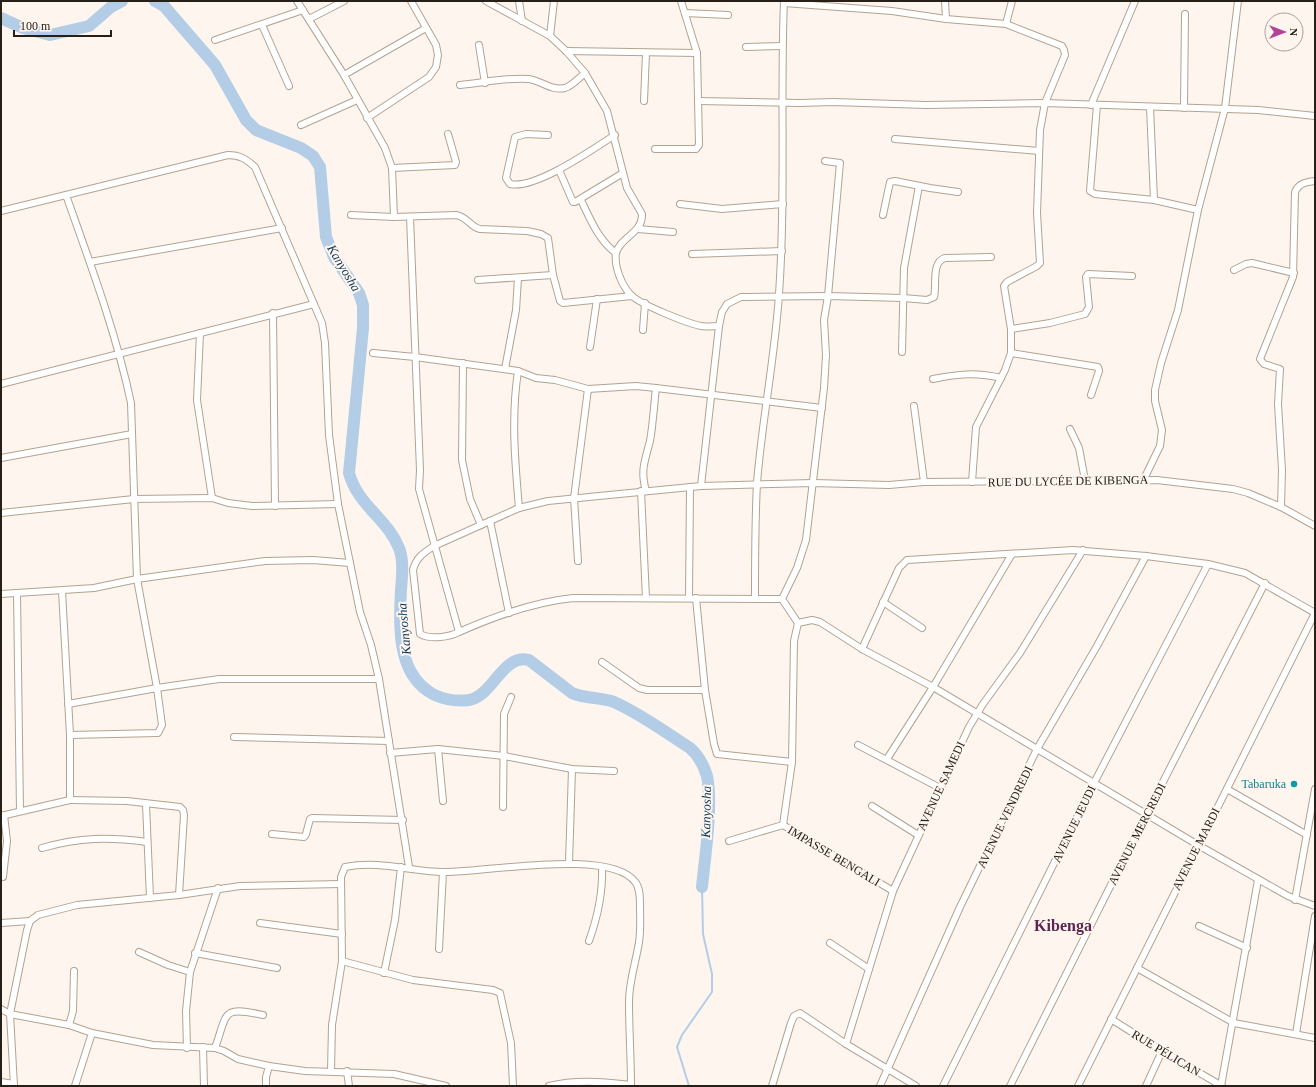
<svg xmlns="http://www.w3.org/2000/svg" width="1316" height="1087" font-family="'Times New Roman',serif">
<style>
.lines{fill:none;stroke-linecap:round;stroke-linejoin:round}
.stream{stroke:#b3cde7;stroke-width:2}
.river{stroke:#b3cde7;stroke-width:12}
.street-casing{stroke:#b4a290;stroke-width:8}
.street{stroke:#fff;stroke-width:6}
.culture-dot{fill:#0f9aa8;stroke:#fef6ee;stroke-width:1.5}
.labels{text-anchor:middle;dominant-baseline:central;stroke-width:4;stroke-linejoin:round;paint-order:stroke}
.street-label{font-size:12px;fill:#272019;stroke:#fef6ee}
.culture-label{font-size:12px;fill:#0d838f;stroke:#fef6ee;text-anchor:end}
.water-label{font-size:13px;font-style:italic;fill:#0b3658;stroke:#fef6ee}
.district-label{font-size:16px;font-weight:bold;fill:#5d254f;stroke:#fef6ee}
</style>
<rect width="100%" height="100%" fill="#fef6ee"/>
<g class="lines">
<path class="stream" d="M689 1086 677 1047 682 1035 712 992V974L703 934 702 887"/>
<g class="river">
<path d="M155 1 164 6 215 65 246 120 256 130 301 148 313 156 320 167 326 237 334 257 359 293 363 305V328L349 473C358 506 387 518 399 548 404 561 402 576 401 590 399 624 397 670 428 691 439 699 455 702 469 700 493 696 503 653 529 660L572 693C585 699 600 697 614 702 641 714 665 732 690 748 698 755 704 766 707 776 713 804 705 857 702 887"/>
<path d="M1 18 23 28 50 35 89 26 111 7 122 1"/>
</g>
<defs>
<g id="street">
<path d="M297 1 344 75 385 148 392 168 394 217"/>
<path d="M486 1 550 36 566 51 585 73 607 111 627 188 642 214C643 233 620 237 616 253 614 267 622 286 631 295 641 305 687 323 701 326 707 327 713 326 719 326"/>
<path d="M519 1 522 21"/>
<path d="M945 1 946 19"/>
<path d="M784 3 892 11 946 19 1006 24 1062 46 1064 50 1065 55 1045 103 1040 130 1037 213 1040 263 1037 266 1007 282 1004 286 1011 329V353L1005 370 976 427 972 482"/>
<path d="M685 13 728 15"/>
<path d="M309 19 344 1"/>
<path d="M1006 24 1012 1"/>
<path d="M262 25 289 86"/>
<path d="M550 36 554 1"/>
<path d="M215 40 303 10"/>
<path d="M479 45 485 83"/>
<path d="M746 47 782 46"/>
<path d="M566 51 697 53"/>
<path d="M344 75 426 28"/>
<path d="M460 85C482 83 507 77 529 79 542 81 551 91 565 88 572 86 579 78 585 73"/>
<path d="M644 101 646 53"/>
<path d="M698 101 800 103 833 102 926 105 1045 103 1258 110 1315 116"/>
<path d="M1091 105 1135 1"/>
<path d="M1097 105 1090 191 1095 194 1154 200"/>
<path d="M1150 107 1154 200 1198 210"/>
<path d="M1184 108 1185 14"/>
<path d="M367 118 429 77 436 67 438 55 436 45 411 1"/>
<path d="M301 125 357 100"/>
<path d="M548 135 526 134 515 137 506 178 510 184C535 190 593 149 615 135"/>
<path d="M895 139 1039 151"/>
<path d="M655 149H696L699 145 697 53 681 1"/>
<path d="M392 168 455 165 456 162 448 134"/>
<path d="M559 170 573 202H575L623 173"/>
<path d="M66 195C90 263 116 332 131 403L137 579 157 688 68 704"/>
<path d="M581 200C590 219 599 241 616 253"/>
<path d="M680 204 722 209 783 204"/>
<path d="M1 211 228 155C240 155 246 159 255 167L322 323 325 343 329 435 338 504 360 612 371 645 379 679 409 867"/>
<path d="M351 215 394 217 456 215C468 217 470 227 480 229L527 231 541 234 548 238 553 275 560 301 563 303 632 296"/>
<path d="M883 215 890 182 895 181 930 188 958 192"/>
<path d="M410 217 420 470 419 489 459 632C495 616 534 602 573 598L782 599 798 623"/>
<path d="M638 229 673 232"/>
<path d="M692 254 782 251"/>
<path d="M90 262 282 228"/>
<path d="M1234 270 1246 264 1252 263 1294 273"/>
<path d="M478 280 553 275"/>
<path d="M273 313 275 506"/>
<path d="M1011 329 1050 323 1085 314 1089 307 1086 277 1088 274 1132 276"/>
<path d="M643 330 645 303"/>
<path d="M200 333 197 400 212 498"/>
<path d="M590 347 597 299"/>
<path d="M902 352 904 268 919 186"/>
<path d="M373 353 415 357 518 371 536 378 555 380 588 389 636 386 656 388 822 408"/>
<path d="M1011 353 1098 367 1099 371 1091 395"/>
<path d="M463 363 462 460 470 499 481 525"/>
<path d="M505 369 516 310 518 278"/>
<path d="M518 371C511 417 515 462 519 508"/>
<path d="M933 379C958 374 976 372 1001 378"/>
<path d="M1 384 314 304"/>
<path d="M914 406 924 482"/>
<path d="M1070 429 1079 448 1085 480"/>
<path d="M1 458 132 434"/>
<path d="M1144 479 1160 446 1162 430 1155 401V390L1161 363 1178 310 1198 210 1225 108 1238 1"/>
<path d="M701 486 719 326 722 312 727 304 741 297 828 296 903 298 927 300 934 297C937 285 931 262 945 258L991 257"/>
<path d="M641 491 646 598"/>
<path d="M646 491C640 470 645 461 650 441 653 424 654 405 656 388"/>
<path d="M1281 507 1282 470 1278 404 1280 369 1264 364 1260 359 1293 277 1295 192C1299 183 1306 182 1315 181"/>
<path d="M1 513 134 499 212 498 228 503 252 506 338 504"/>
<path d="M490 521 509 613"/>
<path d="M578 561 574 498 588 389"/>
<path d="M62 591 70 735"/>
<path d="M17 593 20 811"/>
<path d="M1 594 94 588 137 579 265 561 313 560 350 563"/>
<path d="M689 598 690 487"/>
<path d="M696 598 705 690 714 744 717 754 792 762"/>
<path d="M755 598C755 560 755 522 757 483 762 420 775 357 779 294 786 196 780 99 784 1"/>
<path d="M782 599 797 568 806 540 824 388 826 355 824 320 828 296 840 163 825 161"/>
<path d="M883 602 922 628"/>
<path d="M798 623 812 620 820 622 862 649 933 687 1198 845 1288 896 1315 906"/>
<path d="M459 632C449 637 431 640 420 634L413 570C416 558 423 553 434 546L519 508 548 501 701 486 813 483 889 485 924 482 1157 480 1233 489 1248 493 1281 507 1315 526"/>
<path d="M862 649 899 568 907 560 1073 550 1146 556 1208 564 1245 573 1315 613"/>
<path d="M602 662 639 688 647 690H705"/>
<path d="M234 737 389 741"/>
<path d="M858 745 940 788"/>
<path d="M438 749 443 801"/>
<path d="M390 753 438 749 504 756 572 769 614 771"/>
<path d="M887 759 933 687 1012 554"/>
<path d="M1227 789 1307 835"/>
<path d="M70 800 127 801 180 807 183 810 184 815 179 895"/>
<path d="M146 804 150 898"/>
<path d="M872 806 918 835"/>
<path d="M503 807 504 714 511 697"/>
<path d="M1 816 70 800V735L158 733 162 725 157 688 219 679H379"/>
<path d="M783 825 792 762 794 641 798 623"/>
<path d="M272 834 304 837 306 834 310 819 312 818 403 820"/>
<path d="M729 841 783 825 893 891"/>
<path d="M42 848C80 837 109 837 147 842"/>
<path d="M569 863 572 769"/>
<path d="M3 877 7 841 4 815"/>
<path d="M1295 900 1315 789"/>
<path d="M1 923 30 921"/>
<path d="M260 923 342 934"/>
<path d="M1199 926 1247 948"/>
<path d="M589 941C598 916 603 893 602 867"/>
<path d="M830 943 869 969"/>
<path d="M439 949 443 872"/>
<path d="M139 952 168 965 190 972"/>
<path d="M195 953 277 968"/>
<path d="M342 961 413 980 493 990 500 993 511 1043 513 1086"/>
<path d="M1137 968 1234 1023 1315 1038"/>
<path d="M384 973 395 920 401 867"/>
<path d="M1 1009 10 1014 69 1025 92 1033 153 1045 215 1048 224 1051 238 1059 269 1066 305 1071 394 1074 446 1086"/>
<path d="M1111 1019 1162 1051 1222 1086"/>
<path d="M69 1025 73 1011 74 971"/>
<path d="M1296 1034 1315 916"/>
<path d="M846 1044 893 891 969 727 983 704 1020 653 1083 550"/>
<path d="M203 1047 204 1086"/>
<path d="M187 1048 186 1011 190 972 218 888"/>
<path d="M215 1048C228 1012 221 1006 263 1015"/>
<path d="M331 1071 332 1025 342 961 341 877 345 867C381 860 410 872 444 872 483 873 612 847 636 883 640 889 640 898 640 906 640 918 641 930 639 942 636 962 629 981 629 1002 629 1030 631 1058 631 1086"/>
<path d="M347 1071 349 1086"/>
<path d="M1 1082 14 1084"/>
<path d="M14 1086 10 1014 27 930 30 921 38 915 77 905 179 895 240 886 341 884"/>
<path d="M75 1086 92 1033"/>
<path d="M266 1086V1077L269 1066"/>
<path d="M549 1086C577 1079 603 1082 631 1085"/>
<path d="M772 1086 791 1023 794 1016 800 1013 846 1044 916 1086"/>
<path d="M880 1086 960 907 1037 749 1097 646 1146 556"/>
<path d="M943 1086 1094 783 1208 564"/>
<path d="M1010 1086 1146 815 1265 583"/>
<path d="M1078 1086 1315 613"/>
<path d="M1146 1086 1162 1051"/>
<path d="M1221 1086 1258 880"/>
</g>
</defs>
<use href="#street" class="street-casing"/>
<use href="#street" class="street"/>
</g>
<circle class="culture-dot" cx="1294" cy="784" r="4"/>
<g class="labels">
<g class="street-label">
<text transform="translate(1068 481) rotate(-1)">RUE DU LYCÉE DE KIBENGA</text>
<text transform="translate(941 786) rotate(-65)">AVENUE SAMEDI</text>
<text transform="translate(1005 817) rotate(-64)">AVENUE VENDREDI</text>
<text transform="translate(1074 824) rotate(-64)">AVENUE JEUDI</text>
<text transform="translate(1137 834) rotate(-63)">AVENUE MERCREDI</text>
<text transform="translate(1196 849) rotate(-63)">AVENUE MARDI</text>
<text transform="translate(834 856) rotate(31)">IMPASSE BENGALI</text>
<text transform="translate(1166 1053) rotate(31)">RUE PÉLICAN</text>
</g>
<g class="culture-label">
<text x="1286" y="784">Tabaruka</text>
</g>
<g class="water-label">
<text transform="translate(344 268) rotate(59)">Kanyosha</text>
<text transform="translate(404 629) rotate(-95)">Kanyosha</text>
<text transform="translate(706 812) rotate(-89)">Kanyosha</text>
</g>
<g class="district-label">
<text x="1063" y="925">Kibenga</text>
</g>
</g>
<rect width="1316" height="1087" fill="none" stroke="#272019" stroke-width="4"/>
<g transform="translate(1284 32) rotate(90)"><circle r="19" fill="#fef6ee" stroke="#a8a099"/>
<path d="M0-3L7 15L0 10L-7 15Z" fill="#b44099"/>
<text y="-6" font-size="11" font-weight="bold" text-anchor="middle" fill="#272019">N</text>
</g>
<path d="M14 30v6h97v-6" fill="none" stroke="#272019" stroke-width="2"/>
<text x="20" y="30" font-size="12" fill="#272019" stroke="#fef6ee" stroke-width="3" paint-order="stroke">100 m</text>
</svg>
